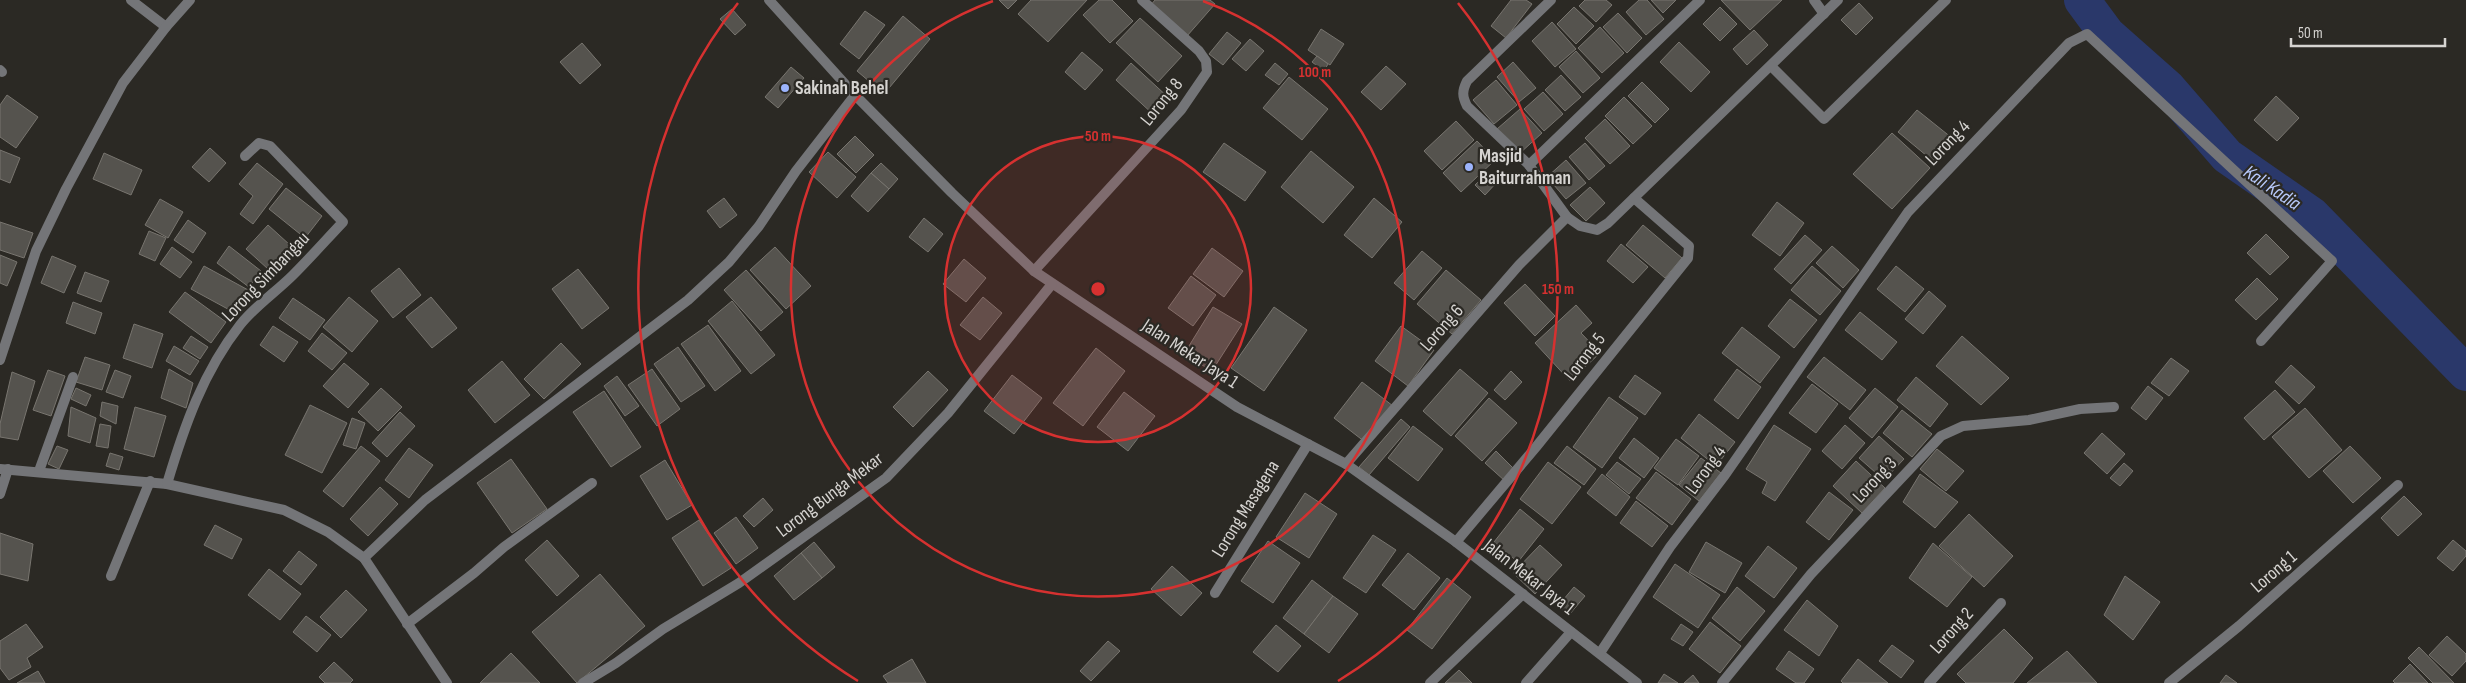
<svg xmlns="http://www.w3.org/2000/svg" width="2466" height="683" font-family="'Sofia Sans Condensed',sans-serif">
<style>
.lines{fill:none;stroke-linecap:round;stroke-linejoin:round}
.river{stroke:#2a386a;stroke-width:36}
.building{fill:#55534e;stroke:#78756f}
.street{stroke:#747578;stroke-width:10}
.ring{fill:none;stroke:#d63130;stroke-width:2.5}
.poi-dot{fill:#9cb4fd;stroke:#2b2924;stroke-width:2}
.labels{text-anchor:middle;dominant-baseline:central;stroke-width:4.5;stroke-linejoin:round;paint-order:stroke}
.poi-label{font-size:19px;font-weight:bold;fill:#d6d4d1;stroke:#2b2924;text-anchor:start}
.street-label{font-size:19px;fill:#d6d4d1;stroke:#2b2924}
.water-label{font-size:20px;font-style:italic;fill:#b7c8f9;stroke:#2b2924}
.centre{fill:#d63130;stroke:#2b2924;stroke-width:2.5}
.ring-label{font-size:15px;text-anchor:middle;font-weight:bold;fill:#d63130;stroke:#2b2924;stroke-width:4.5;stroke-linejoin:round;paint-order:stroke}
</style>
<rect width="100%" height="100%" fill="#2b2924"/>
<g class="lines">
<path class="river" d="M2082 0 2107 34 2168 88 2227 156 2312 215 2466 373"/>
</g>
<g class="building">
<path d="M999 0H1017L1008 9Z"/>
<path d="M1031 0H1087L1048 42 1018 14Z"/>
<path d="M1099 0H1112L1133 21 1110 43 1083 15Z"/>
<path d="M1155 0H1210L1215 4 1187 36 1150 6Z"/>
<path d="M1511 0H1526L1532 4 1506 38 1491 26Z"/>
<path d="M1585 0H1606L1612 5 1596 22 1579 6Z"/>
<path d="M1639 0H1647L1664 19 1646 35 1626 12Z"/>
<path d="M1651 0H1676L1663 13Z"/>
<path d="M1721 0H1782L1750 30Z"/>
<path d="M1859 3 1873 18 1856 35 1841 20Z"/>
<path d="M1574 7 1594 26 1576 44 1557 24Z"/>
<path d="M1720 7 1737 24 1720 41 1703 24Z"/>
<path d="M732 9 746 25 735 35 720 19Z"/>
<path d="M865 11 885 25 859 59 840 44Z"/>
<path d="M1618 13 1642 38 1627 53 1603 27Z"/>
<path d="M903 16 930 39 884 94 857 71Z"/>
<path d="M1140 18 1182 56 1158 82 1116 43Z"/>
<path d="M1552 22 1576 49 1555 67 1532 41Z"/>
<path d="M1600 27 1624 53 1602 73 1578 48Z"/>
<path d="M1321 29 1344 44 1330 65 1308 50Z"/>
<path d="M1754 30 1768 45 1747 65 1733 49Z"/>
<path d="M1227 32 1241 43 1223 65 1209 54Z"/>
<path d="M1250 39 1264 51 1246 71 1232 59Z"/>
<path d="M1679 42 1710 72 1691 92 1660 62Z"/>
<path d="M582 43 601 65 580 84 560 62Z"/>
<path d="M1576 51 1600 78 1583 93 1559 67Z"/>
<path d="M1082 52 1103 70 1085 90 1065 72Z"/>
<path d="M1317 56 1328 64 1324 71 1312 62Z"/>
<path d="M1513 62 1536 88 1519 102 1497 77Z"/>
<path d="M1131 63 1170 99 1155 116 1116 80Z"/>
<path d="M1275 63 1288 74 1279 85 1265 75Z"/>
<path d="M1386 66 1406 84 1381 110 1361 92Z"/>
<path d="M791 67 804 78 778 108 765 97Z"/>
<path d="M1561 75 1581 97 1565 111 1545 90Z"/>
<path d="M1289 77 1328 109 1302 140 1263 108Z"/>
<path d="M1496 80 1517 105 1494 124 1473 100Z"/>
<path d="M1642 82 1669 109 1655 123 1628 96Z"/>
<path d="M1543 92 1563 114 1544 131 1524 109Z"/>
<path d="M7 95 38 117 16 148 0 137V105Z"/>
<path d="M2276 96 2299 118 2277 141 2254 120Z"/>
<path d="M1624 97 1652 126 1633 144 1605 116Z"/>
<path d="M1520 109 1542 133 1519 154 1497 129Z"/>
<path d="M1917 110 1952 138 1933 161 1898 132Z"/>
<path d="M1605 119 1630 146 1610 164 1585 138Z"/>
<path d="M1456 121 1474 140 1442 170 1424 151Z"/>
<path d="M1892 133 1930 168 1892 209 1853 174Z"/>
<path d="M855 136 874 155 856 173 837 154Z"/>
<path d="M1477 141 1495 160 1461 192 1443 173Z"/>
<path d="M1224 143 1266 172 1245 201 1203 172Z"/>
<path d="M1585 143 1605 166 1589 180 1569 157Z"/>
<path d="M210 148 226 163 209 182 192 167Z"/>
<path d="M0 150 20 158 10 183 0 179Z"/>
<path d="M1311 151 1354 187 1323 223 1281 187Z"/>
<path d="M828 152 856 177 837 198 809 172Z"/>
<path d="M104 153 142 170 131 195 93 179Z"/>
<path d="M1566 160 1586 183 1566 199 1547 177Z"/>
<path d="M257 163 283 184 253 224 240 214 253 196 239 184Z"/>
<path d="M881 163 898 179 889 189 871 173Z"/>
<path d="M1488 172 1498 181 1485 195 1475 185Z"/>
<path d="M871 173 889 189 868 212 851 196Z"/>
<path d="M1590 187 1605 203 1586 221 1570 205Z"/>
<path d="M286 188 322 216 305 238 269 209Z"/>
<path d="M724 198 737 215 720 228 707 211Z"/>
<path d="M1374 198 1402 222 1372 258 1344 235Z"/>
<path d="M160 199 183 212 168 238 145 225Z"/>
<path d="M1777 202 1804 223 1780 256 1752 235Z"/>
<path d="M924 218 943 234 928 252 909 237Z"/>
<path d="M188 220 206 233 193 253 174 240Z"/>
<path d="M0 222 33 233 24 258 0 250Z"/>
<path d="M268 225 290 245 268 269 246 249Z"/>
<path d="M1643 225 1682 258 1665 278 1626 245Z"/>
<path d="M149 231 166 238 155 261 139 254Z"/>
<path d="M2266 234 2289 257 2270 275 2247 253Z"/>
<path d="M1805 235 1822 250 1791 284 1774 269Z"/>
<path d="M1621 244 1648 267 1633 283 1607 261Z"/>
<path d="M229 246 261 271 249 287 217 263Z"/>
<path d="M1832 246 1859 270 1843 288 1816 263Z"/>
<path d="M172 247 192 262 180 278 160 264Z"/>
<path d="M775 247 811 286 786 309 750 270Z"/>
<path d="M1212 248 1243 271 1224 297 1193 274Z"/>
<path d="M1422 251 1442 268 1414 300 1394 283Z"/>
<path d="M0 255 17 262 7 286 0 283Z"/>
<path d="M52 256 76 266 64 293 41 283Z"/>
<path d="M964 259 986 278 966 302 943 284Z"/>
<path d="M204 266 250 291 237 314 191 289Z"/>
<path d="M1812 266 1841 291 1820 315 1791 290Z"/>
<path d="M1896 266 1924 289 1905 312 1877 289Z"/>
<path d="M399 268 421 295 393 318 371 291Z"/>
<path d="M578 269 609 308 582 329 552 289Z"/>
<path d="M746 270 783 312 761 331 724 290Z"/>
<path d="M1446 270 1481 300 1452 334 1417 304Z"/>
<path d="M85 272 109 281 101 302 77 293Z"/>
<path d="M1191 276 1216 295 1193 326 1168 308Z"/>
<path d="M2257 278 2278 299 2256 320 2235 300Z"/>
<path d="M1525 284 1555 316 1535 336 1504 303Z"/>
<path d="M1929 291 1946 306 1923 334 1905 319Z"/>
<path d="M185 292 226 322 211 343 169 312Z"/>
<path d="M349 297 378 321 352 352 323 327Z"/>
<path d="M431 297 457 328 432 348 406 317Z"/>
<path d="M983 297 1002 313 980 340 960 325Z"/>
<path d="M293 298 325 320 310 340 279 318Z"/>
<path d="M1790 299 1817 320 1794 348 1768 326Z"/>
<path d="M732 301 775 355 751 374 708 321Z"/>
<path d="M73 302 102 313 95 334 66 323Z"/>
<path d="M1576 305 1592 323 1581 333 1600 353 1570 381 1535 343Z"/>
<path d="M1213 307 1242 324 1212 371 1184 354Z"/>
<path d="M1274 307 1307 330 1264 391 1231 368Z"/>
<path d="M1860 312 1897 342 1882 360 1845 330Z"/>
<path d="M134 324 163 334 152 368 123 358Z"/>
<path d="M708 325 741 371 715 391 681 344Z"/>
<path d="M273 326 298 342 284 362 260 345Z"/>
<path d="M1401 326 1434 350 1408 386 1375 361Z"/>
<path d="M1742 327 1780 357 1760 383 1722 353Z"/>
<path d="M322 333 347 353 332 370 308 351Z"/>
<path d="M191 336 208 347 200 359 183 348Z"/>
<path d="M1962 336 2009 378 1981 405 1936 366Z"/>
<path d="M561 343 581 364 544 399 524 379Z"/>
<path d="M174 346 199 361 190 375 166 361Z"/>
<path d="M678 347 705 386 681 402 654 364Z"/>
<path d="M1096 348 1125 371 1083 426 1053 403Z"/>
<path d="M85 357 110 365 102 390 76 382Z"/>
<path d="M1824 357 1866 390 1850 410 1807 377Z"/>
<path d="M2171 358 2189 371 2169 396 2151 383Z"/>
<path d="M502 361 530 395 495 423 468 390Z"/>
<path d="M344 363 369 384 348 408 323 386Z"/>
<path d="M2291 365 2315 387 2299 404 2275 382Z"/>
<path d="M169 369 193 383 186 408 161 398Z"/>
<path d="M652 369 680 409 657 426 628 385Z"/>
<path d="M1460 369 1488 393 1451 436 1423 411Z"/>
<path d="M1737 369 1761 387 1738 419 1714 400Z"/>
<path d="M48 370 65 376 51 416 33 410Z"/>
<path d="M115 370 131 376 123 398 106 392Z"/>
<path d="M928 371 948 390 913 427 893 407Z"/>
<path d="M1511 371 1522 382 1505 400 1494 390Z"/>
<path d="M12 372 35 381 18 440 0 437V424Z"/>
<path d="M1012 375 1042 398 1014 434 984 411Z"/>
<path d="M1635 375 1661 393 1645 415 1619 397Z"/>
<path d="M617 376 639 406 625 416 604 386Z"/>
<path d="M1916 377 1948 404 1930 427 1897 400Z"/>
<path d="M1362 382 1393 406 1365 442 1334 418Z"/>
<path d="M1812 384 1838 404 1816 433 1789 413Z"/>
<path d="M2148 386 2163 398 2146 420 2131 408Z"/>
<path d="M76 388 91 395 86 406 71 399Z"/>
<path d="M381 388 402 407 378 431 358 412Z"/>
<path d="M1875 388 1898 407 1872 438 1849 418Z"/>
<path d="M2275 390 2295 412 2264 440 2244 418Z"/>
<path d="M604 391 641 447 611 467 573 412Z"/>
<path d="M1124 392 1155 416 1128 451 1097 427Z"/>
<path d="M1609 397 1638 418 1602 468 1573 447Z"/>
<path d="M1489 398 1517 423 1482 461 1455 436Z"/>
<path d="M102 402 118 406 116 424 100 416Z"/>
<path d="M310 405 347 423 322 473 285 455Z"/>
<path d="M71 407 96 418 90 443 68 436Z"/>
<path d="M135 407 166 416 154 457 124 449Z"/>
<path d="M2305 408 2342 450 2309 478 2272 437Z"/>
<path d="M1902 410 1932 434 1912 457 1883 433Z"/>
<path d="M400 412 415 426 387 457 372 443Z"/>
<path d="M1699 414 1735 442 1716 466 1681 438Z"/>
<path d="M352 418 365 423 356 449 343 445Z"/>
<path d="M1401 419 1410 427 1369 475 1359 467Z"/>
<path d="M100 424 111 426 108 448 96 446Z"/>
<path d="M1774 425 1811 449 1775 501 1762 493 1767 482 1746 469Z"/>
<path d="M1845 425 1865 443 1842 469 1822 451Z"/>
<path d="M1413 426 1443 449 1418 481 1388 458Z"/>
<path d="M2102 433 2125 454 2107 474 2084 453Z"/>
<path d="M1879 436 1904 459 1884 480 1859 458Z"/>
<path d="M1634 438 1659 458 1644 478 1619 458Z"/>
<path d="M1676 439 1699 456 1678 485 1654 468Z"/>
<path d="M57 446 68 450 59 469 48 464Z"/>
<path d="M361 446 380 461 343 507 323 491Z"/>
<path d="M1567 446 1596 469 1584 485 1554 463Z"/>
<path d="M2350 446 2381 478 2353 503 2323 471Z"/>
<path d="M409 448 433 465 409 498 385 480Z"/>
<path d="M1937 449 1964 471 1946 491 1920 469Z"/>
<path d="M1496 451 1515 470 1505 481 1485 463Z"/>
<path d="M110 453 123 457 119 470 106 466Z"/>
<path d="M1701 458 1721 473 1699 501 1679 485Z"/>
<path d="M511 459 547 509 512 533 477 483Z"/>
<path d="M665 460 692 505 667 520 640 476Z"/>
<path d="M1856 461 1885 488 1862 513 1833 486Z"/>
<path d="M1548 462 1581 487 1552 524 1520 499Z"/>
<path d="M1617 462 1641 479 1629 494 1606 475Z"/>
<path d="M2124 463 2133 471 2120 486 2110 478Z"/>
<path d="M1656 472 1691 499 1672 525 1636 498Z"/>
<path d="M1602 474 1630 497 1616 516 1587 493Z"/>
<path d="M1920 474 1958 502 1935 528 1903 502Z"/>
<path d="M380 487 398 504 368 536 350 519Z"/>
<path d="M1829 492 1853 510 1829 540 1806 522Z"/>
<path d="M1305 493 1337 514 1309 558 1276 537Z"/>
<path d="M2404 496 2422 514 2398 536 2381 518Z"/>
<path d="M763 498 773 510 754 527 743 516Z"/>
<path d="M1636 501 1668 526 1652 547 1620 523Z"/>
<path d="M1520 509 1544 529 1518 562 1494 542Z"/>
<path d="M1969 514 2013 556 1984 587 1939 546Z"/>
<path d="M736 517 758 548 736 564 714 533Z"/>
<path d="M699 520 731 568 703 586 672 538Z"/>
<path d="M215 525 242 539 232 559 204 545Z"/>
<path d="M0 533 33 544 28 581 0 574Z"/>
<path d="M1373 535 1396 550 1366 593 1343 578Z"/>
<path d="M547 540 579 576 557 596 525 560Z"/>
<path d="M2453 540 2466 551V556L2453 571 2437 558Z"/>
<path d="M1268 541 1300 563 1273 603 1241 581Z"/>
<path d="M814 542 835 567 822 578 801 553Z"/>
<path d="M1706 542 1742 563 1725 593 1689 572Z"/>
<path d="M1933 543 1972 577 1947 607 1909 578Z"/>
<path d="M1540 545 1562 565 1535 594 1513 573Z"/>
<path d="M1768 546 1797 568 1774 598 1745 576Z"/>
<path d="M299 551 317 565 301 585 283 571Z"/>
<path d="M801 553 822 578 794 600 774 576Z"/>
<path d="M1408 553 1440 578 1414 610 1382 585Z"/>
<path d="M1675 564 1720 595 1698 628 1653 597Z"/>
<path d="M1172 566 1202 593 1181 616 1151 589Z"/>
<path d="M269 569 301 594 280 620 248 595Z"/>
<path d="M600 574 645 626 577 683 532 632Z"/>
<path d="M2125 576 2160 602 2133 640 2104 615Z"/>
<path d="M1447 578 1471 597 1432 649 1407 630Z"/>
<path d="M1312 580 1333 596 1304 634 1283 618Z"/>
<path d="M1574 587 1585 596 1569 615 1558 606Z"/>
<path d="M1737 587 1765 611 1740 641 1712 618Z"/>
<path d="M346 590 367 610 341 638 320 617Z"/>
<path d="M1333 596 1358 614 1329 653 1304 634Z"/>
<path d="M1807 600 1838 626 1819 656 1784 630Z"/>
<path d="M306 616 331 635 317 652 293 632Z"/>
<path d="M1710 622 1741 646 1720 673 1689 649Z"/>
<path d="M26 624 43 647 27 658 31 667 9 680 0 668V641Z"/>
<path d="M1681 624 1693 632 1683 646 1671 639Z"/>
<path d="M1276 625 1301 646 1278 672 1253 652Z"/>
<path d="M2004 629 2033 658 2013 683H1966L1957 674Z"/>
<path d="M2447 636 2466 654V661L2452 676 2429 655Z"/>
<path d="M1108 641 1120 651 1091 681 1080 671Z"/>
<path d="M1892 645 1914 661 1901 678 1879 661Z"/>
<path d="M2419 647 2454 683H2433L2408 658Z"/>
<path d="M1789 651 1814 669 1804 683H1796L1776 669Z"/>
<path d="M2067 651 2097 683H2027Z"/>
<path d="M511 653 540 683H480Z"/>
<path d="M912 659 926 683H888L883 676Z"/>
<path d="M1858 659 1888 683H1843L1841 681Z"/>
<path d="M334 662 353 680 350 683H325L319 677Z"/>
<path d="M2410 664 2428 683H2395L2393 681Z"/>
<path d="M1459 670 1472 683H1445Z"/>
<path d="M38 671 45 683H17Z"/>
<path d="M1664 674 1678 683H1658Z"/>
<path d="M1693 675 1699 683H1684Z"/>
<path d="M2226 675 2237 683H2220Z"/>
</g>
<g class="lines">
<g class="street">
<path d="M131 0 166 27"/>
<path d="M769 0 855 95 952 193 1034 271 1237 407 1346 464 1456 542 1637 683"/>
<path d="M1551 0 1467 81C1462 91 1462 96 1467 106L1529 165 1567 217 1580 226 1597 230 1608 223 1838 0"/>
<path d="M1814 0 1824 14"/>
<path d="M1771 66 1824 119 1946 0"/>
<path d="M0 70 2 72"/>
<path d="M1529 165 1700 0"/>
<path d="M1034 271 1181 110 1207 72 1206 61 1199 51 1142 0"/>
<path d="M0 360 36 251 66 189 123 83 166 27 190 0"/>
<path d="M1346 464 1519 265 1567 217"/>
<path d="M0 469 167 484 284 510 328 532 364 558 447 683"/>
<path d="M39 471 73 377"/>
<path d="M167 484C184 427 203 372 240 325 255 306 276 292 293 275 310 258 326 240 343 222L270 146 259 143 245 156"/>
<path d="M0 494 8 469"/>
<path d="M1456 542 1536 447 1688 258 1689 246 1634 198"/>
<path d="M364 558 425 500 688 300 729 262 759 226 796 171 855 95"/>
<path d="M111 576 150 481"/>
<path d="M1215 593 1308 444"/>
<path d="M407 624 474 573 504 547 592 483"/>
<path d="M1600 653 1670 547 1725 475 1908 212 2069 43 2087 34 2332 261 2261 341"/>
<path d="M583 683 616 663 663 629 739 583 886 478 948 413 1052 284"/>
<path d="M1430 683 1523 594"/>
<path d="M1526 683 1571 632"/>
<path d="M1722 683 1811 574 1941 436 1963 426 2029 420 2080 409 2114 407"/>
<path d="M1929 683 2001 603"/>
<path d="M2169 683 2239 626 2398 485"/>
</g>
</g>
<circle cx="1098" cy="289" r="153" fill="#d63130" fill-opacity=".12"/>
<g class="ring">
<circle cx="1098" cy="289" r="153"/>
<path d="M1203 1A307 307 0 1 1 993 1"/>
<path d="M858 681A460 460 0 0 1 738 3M1458 3A460 460 0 0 1 1338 681"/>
</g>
<g class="poi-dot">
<circle cx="785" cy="88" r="5"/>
<circle cx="1469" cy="167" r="5"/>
</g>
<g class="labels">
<g class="poi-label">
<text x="795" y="88">Sakinah Behel</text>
<text x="1479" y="156">Masjid<tspan x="1479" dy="22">Baiturrahman</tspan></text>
</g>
<g class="street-label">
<text transform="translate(1162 102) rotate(-51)">Lorong 8</text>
<text transform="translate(1948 143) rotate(-46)">Lorong 4</text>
<text transform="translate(266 277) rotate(-46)">Lorong Simbangau</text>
<text transform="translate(1442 328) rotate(-49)">Lorong 6</text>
<text transform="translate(1190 354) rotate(33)">Jalan Mekar Jaya 1</text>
<text transform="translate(1585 357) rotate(-52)">Lorong 5</text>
<text transform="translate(1706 470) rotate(-54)">Lorong 4</text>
<text transform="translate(1875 480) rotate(-47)">Lorong 3</text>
<text transform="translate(830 495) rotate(-37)">Lorong Bunga Mekar</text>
<text transform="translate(1246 509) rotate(-58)">Lorong Masagena</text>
<text transform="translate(2274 572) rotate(-41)">Lorong 1</text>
<text transform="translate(1529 577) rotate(38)">Jalan Mekar Jaya 1</text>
<text transform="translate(1952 631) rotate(-48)">Lorong 2</text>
</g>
<g class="water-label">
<text transform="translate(2272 188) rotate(34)">Kali Kadia</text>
</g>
</g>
<circle cx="1098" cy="289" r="8" class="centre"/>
<g class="ring-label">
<text x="1315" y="77">100 m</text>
<text x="1098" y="141">50 m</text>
<text x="1558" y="294">150 m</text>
</g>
<path d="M2291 38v8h154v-8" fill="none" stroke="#d6d4d1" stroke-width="2.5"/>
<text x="2298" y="38" font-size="15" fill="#d6d4d1" stroke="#2b2924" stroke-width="4" paint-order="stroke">50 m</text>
</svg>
